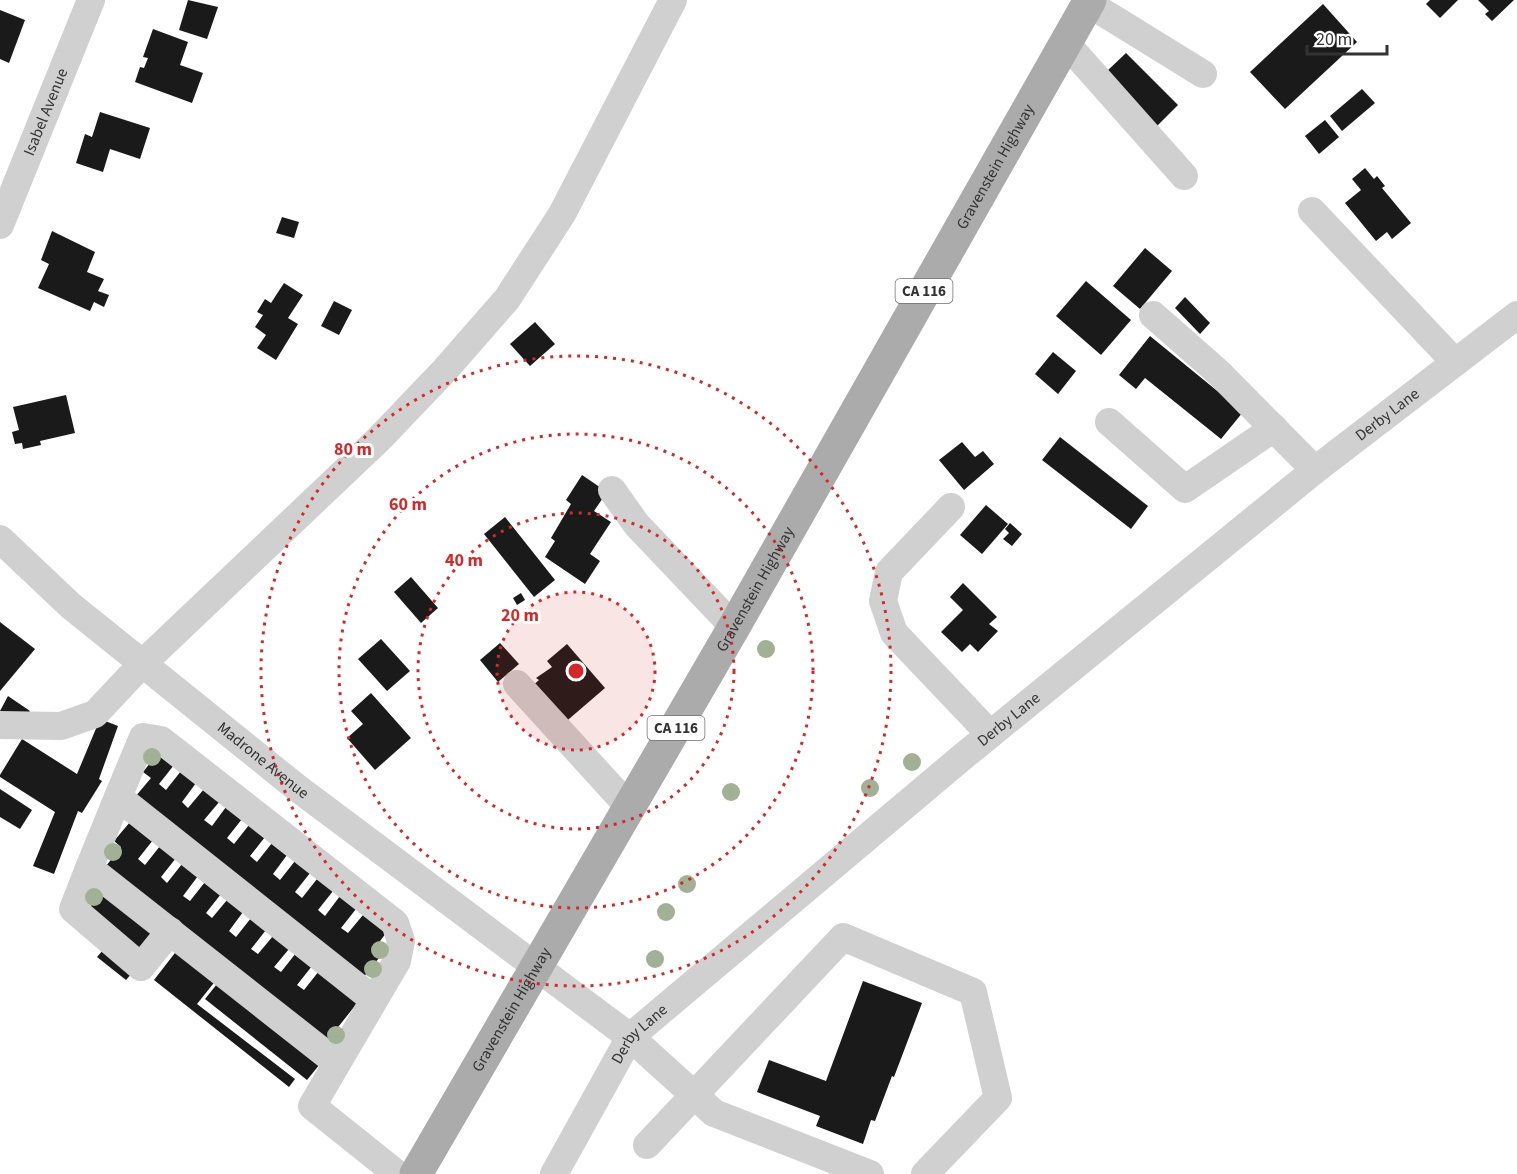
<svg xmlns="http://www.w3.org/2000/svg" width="1517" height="1174" font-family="'Source Sans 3',sans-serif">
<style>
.building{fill:#1a1a1a}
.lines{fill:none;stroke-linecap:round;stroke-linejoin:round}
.minor{stroke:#d0d0d0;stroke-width:28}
.major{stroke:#ababab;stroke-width:33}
.tree{fill:#a2b095}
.ring{fill:none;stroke:#d62828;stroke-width:3;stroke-dasharray:3 6}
.labels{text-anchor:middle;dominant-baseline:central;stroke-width:6;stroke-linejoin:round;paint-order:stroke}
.shield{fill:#fff;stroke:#707070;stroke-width:1.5}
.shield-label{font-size:15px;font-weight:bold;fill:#333}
.street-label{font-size:16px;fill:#333;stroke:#fff}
.centre{fill:#d62828;stroke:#fff;stroke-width:3}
.ring-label{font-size:18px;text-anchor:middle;font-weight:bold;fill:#d62828;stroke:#fff;stroke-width:6;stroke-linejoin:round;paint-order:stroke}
</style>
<rect width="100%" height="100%" fill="#fff"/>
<g class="building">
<path d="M188 0 218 7 207 39 179 30Z"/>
<path d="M1430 0H1458L1440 18 1426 4Z"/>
<path d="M1478 0H1514L1492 21 1485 14 1489 11Z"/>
<path d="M1323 4 1357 42 1285 109 1250 72Z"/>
<path d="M0 10 25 20 9 63 0 59Z"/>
<path d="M153 29 188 42 180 65 203 73 192 103 135 82 140 67 144 68 148 58 143 57Z"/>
<path d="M1126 53 1178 105 1155 128 1105 73Z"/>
<path d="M1362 89 1375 103 1342 131 1330 116Z"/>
<path d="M100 112 150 128 140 159 110 149 103 172 76 163 85 134 92 137Z"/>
<path d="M1325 120 1339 137 1319 154 1305 136Z"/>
<path d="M1365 168 1374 179 1377 176 1385 186 1382 188 1411 223 1392 239 1387 232 1376 241 1345 203 1361 190 1352 179Z"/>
<path d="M282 217 299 222 294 238 276 233Z"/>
<path d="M52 231 95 252 87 272 104 279 98 291 109 295 104 307 94 302 90 311 38 288 49 264 41 260Z"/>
<path d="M1145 248 1172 271 1140 309 1113 286Z"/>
<path d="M1086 281 1131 320 1101 355 1056 316Z"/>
<path d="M284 283 303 295 288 318 298 324 276 360 257 348 266 335 255 327 263 315 257 312 265 299 271 303Z"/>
<path d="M1185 297 1210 323 1200 334 1175 308Z"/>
<path d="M334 301 352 310 339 335 321 326Z"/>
<path d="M535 322 555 344 530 366 510 344Z"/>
<path d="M1150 336 1243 412 1221 439 1145 378 1136 389 1119 375Z"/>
<path d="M1053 352 1076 371 1058 394 1035 374Z"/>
<path d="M66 395 75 433 40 441 41 445 23 449 22 443 15 444 12 432 19 430 13 407Z"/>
<path d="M1060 437 1148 506 1131 529 1042 460Z"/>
<path d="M962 442 975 457 983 451 994 464 964 490 939 460Z"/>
<path d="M582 475 607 492 594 511 611 522 590 554 600 561 585 584 545 557 555 541 551 538 571 504 566 500Z"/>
<path d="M986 505 1008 524 982 554 960 535Z"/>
<path d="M505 517 555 580 534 597 484 534Z"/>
<path d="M1010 523 1022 534 1012 546 1003 539 1009 533 1005 529Z"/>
<path d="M411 577 438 608 421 623 394 592Z"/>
<path d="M963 583 997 617 989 624 998 631 978 652 970 644 962 652 941 632 963 610 950 597Z"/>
<path d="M521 593 525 600 517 605 513 598Z"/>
<path d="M0 622 35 649 0 691Z"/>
<path d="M381 639 410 671 387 691 358 659Z"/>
<path d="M500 643 519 664 498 682 480 660Z"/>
<path d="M567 644 605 688 562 725 530 688 539 680 536 678 552 667 547 661Z"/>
<path d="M371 693 411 738 375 770 347 738 363 724 351 711Z"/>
<path d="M8 696 30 711 21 724 0 711Z"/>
<path d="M100 719 118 726 99 779 102 781 82 813 78 811 54 874 33 866 55 812 0 777V775L22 739 77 774Z"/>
<path d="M158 753 174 765 159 784 166 790 181 771 196 783 182 802 188 808 204 789 220 801 204 820 212 826 226 807 242 819 227 838 234 844 249 825 265 837 250 856 257 862 272 843 287 855 273 874 280 880 295 861 310 873 295 892 302 898 317 879 333 891 318 910 325 916 340 896 356 909 341 928 348 933 363 915 386 933 372 952 379 958 363 978 135 797 151 778 143 772Z"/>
<path d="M0 789 32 810 20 829 0 817Z"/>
<path d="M130 822 153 840 138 859 145 865 160 846 176 858 161 877 167 883 182 864 198 876 183 896 190 901 205 882 221 894 206 913 212 918 227 900 243 912 229 931 236 937 251 918 266 930 251 949 258 954 273 936 289 949 274 967 281 972 296 953 312 966 297 985 304 990 319 971 358 1002 327 1041 106 866 121 847 114 841Z"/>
<path d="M102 892 155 935 142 951 89 908Z"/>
<path d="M178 949 217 979 197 1004 295 1079 289 1087 154 980Z"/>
<path d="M103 950 132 973 126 980 97 957Z"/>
<path d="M863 981 922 1003 894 1077 892 1076 875 1121 871 1120 863 1144 816 1126 820 1116 757 1092 769 1060 826 1081Z"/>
<path d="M217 984 320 1064 307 1080 205 999Z"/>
</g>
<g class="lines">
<g class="minor">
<path d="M1088 3 1203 74"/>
<path d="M1065 42 1184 176"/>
<path d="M1312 211 1454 361"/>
<path id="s1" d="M0 225 91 0"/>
<path d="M1153 315 1219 373 1315 470"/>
<path d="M1109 422 1185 489 1274 428"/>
<path d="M612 490 637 525 734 627"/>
<path d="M951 507 889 572 883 601 894 633 990 734"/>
<path id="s2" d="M0 539 71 606 296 787 630 1037 714 1113 870 1174"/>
<path d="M517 684 630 808"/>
<path d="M0 725 61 726 95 714 143 663 379 439 444 371 507 299 562 214 673 0"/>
<path d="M118 797 89 868 337 1063"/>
<path d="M89 868 73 909 141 967 170 931"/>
<path d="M374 1000 118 797 143 737 161 740 395 923 401 941 397 961 312 1106 397 1174"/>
<path d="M647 1145 843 937 973 992 998 1098 925 1174"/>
<path id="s3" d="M554 1174 630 1037 960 759 1315 470 1517 315"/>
</g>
<path class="major" id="s4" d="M416 1174 734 627 1090 0"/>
</g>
<g class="tree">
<circle cx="766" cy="649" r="9"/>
<circle cx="152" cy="757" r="9"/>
<circle cx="912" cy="762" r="9"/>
<circle cx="870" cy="788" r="9"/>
<circle cx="731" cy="792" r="9"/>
<circle cx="113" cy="852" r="9"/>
<circle cx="687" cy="884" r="9"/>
<circle cx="94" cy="897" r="9"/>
<circle cx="666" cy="912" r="9"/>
<circle cx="380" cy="950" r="9"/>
<circle cx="655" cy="959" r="9"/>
<circle cx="373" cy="969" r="9"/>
<circle cx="336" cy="1035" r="9"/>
</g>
<circle cx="576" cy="671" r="79" fill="#d62828" fill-opacity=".12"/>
<g class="ring">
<circle cx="576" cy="671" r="79"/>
<circle cx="576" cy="671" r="158"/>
<circle cx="576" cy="671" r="237"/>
<circle cx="576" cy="671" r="315"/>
</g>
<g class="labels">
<g class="shield">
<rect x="895.5" y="279" width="57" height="24" rx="4.5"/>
<rect x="647.5" y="716" width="57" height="24" rx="4.5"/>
</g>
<g class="shield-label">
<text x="924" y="291">CA 116</text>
<text x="676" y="728">CA 116</text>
</g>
<g class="street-label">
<text stroke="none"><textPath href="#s1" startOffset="122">Isabel Avenue</textPath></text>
<text stroke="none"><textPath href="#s4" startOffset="1162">Gravenstein Highway</textPath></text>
<text stroke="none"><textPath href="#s3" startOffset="1137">Derby Lane</textPath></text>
<text stroke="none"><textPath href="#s4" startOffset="676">Gravenstein Highway</textPath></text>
<text stroke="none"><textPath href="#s3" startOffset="651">Derby Lane</textPath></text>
<text stroke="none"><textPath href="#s2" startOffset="344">Madrone Avenue</textPath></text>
<text stroke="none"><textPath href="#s4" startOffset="190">Gravenstein Highway</textPath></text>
<text stroke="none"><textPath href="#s3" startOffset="165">Derby Lane</textPath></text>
</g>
</g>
<circle cx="576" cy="671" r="9" class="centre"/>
<g class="ring-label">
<text x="353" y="455">80 m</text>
<text x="408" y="510">60 m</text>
<text x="464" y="566">40 m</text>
<text x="520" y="621">20 m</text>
</g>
<path d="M1307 45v9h80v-9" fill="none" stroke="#333333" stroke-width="3"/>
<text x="1316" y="45" font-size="18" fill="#333333" stroke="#ffffff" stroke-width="4.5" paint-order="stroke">20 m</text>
</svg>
